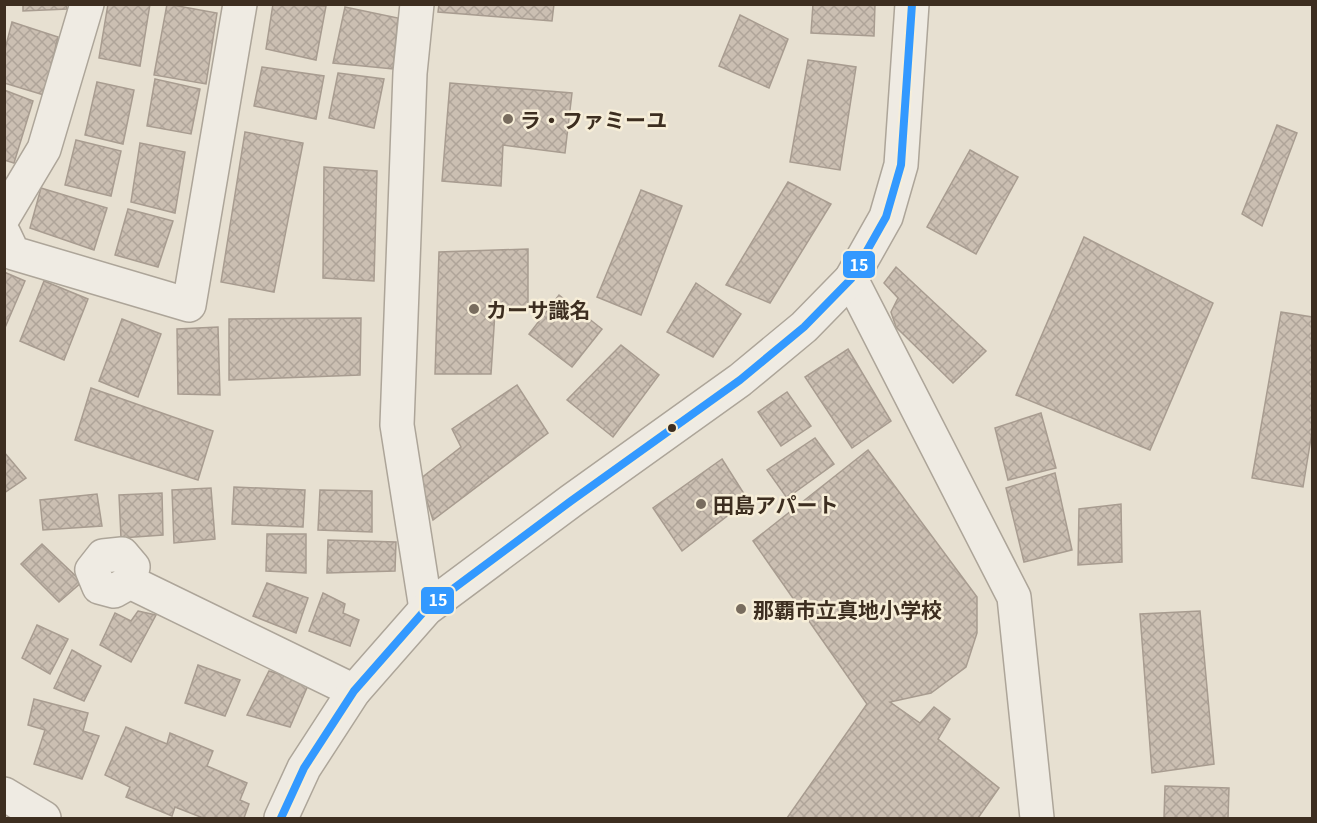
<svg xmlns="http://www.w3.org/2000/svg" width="1317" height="823" font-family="Georgia,'Noto Sans JP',serif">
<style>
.building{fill:url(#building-cross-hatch);stroke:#a89c90;stroke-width:1.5}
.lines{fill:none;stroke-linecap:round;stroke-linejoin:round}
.minor-casing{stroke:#ada599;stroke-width:36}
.tertiary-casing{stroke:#ada599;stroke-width:36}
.minor{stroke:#efebe3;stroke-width:33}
.tertiary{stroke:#efebe3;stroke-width:33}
.bus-1-casing{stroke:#f7eed8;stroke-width:12}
.bus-1{stroke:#39f;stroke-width:8}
.poi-dot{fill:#786c5e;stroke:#f7eed8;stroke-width:2}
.bus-dot{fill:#3d2e20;stroke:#f7eed8;stroke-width:2}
.labels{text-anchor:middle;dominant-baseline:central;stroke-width:5;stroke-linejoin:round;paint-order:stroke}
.poi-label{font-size:21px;font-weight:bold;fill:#3d2e20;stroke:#f7eed8;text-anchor:start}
.line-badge{stroke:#f7eed8;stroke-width:2}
.badge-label{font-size:16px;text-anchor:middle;font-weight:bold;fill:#fff}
</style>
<defs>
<pattern id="building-cross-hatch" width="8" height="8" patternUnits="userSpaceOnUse" patternTransform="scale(1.5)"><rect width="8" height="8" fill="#cbbfb2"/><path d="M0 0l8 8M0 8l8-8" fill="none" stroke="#afa499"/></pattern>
</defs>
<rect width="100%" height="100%" fill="#e7e0d1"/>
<g class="building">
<path d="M23 4H66L67 9 23 11Z"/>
<path d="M108 4H150L140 66 99 58Z"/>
<path d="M167 4 217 13 206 84 154 75Z"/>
<path d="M273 4 326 6 316 60 266 49Z"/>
<path d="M439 4H554L552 21 438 12Z"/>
<path d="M813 4H875L874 36 811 33Z"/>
<path d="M345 7 398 18 393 69 333 63Z"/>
<path d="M740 15 788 39 769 88 719 66Z"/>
<path d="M12 22 58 37 44 95 4 83V53Z"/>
<path d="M808 60 856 67 840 170 790 162Z"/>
<path d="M262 67 324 76 316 119 254 106Z"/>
<path d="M338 73 384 79 374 128 329 118Z"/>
<path d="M155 79 200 89 191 134 147 126Z"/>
<path d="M97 82 134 90 123 144 85 135Z"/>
<path d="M450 83 572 93 565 153 503 145 501 186 442 181Z"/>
<path d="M4 90 33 101 14 163 4 160Z"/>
<path d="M1277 125 1297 133 1262 226 1242 214Z"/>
<path d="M245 132 303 143 274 292 221 282Z"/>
<path d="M76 140 121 151 111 196 65 185Z"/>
<path d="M140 143 185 152 175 213 131 202Z"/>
<path d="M970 150 1018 177 976 254 927 227Z"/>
<path d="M324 167 377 171 374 281 323 278Z"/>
<path d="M788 182 831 204 770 303 726 285Z"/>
<path d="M41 188 107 208 94 250 30 228Z"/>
<path d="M641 190 682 206 641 315 597 297Z"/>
<path d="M128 209 173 221 158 267 115 255Z"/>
<path d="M1084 237 1213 303 1150 450 1016 395Z"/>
<path d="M528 249V307L495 312 491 374H435L439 252Z"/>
<path d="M896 267 986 351 953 383 896 327 891 312 898 298 884 283Z"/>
<path d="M4 272 25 281 4 330Z"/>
<path d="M44 281 88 299 64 360 20 341Z"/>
<path d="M696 283 741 314 713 357 667 332Z"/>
<path d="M559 295 602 329 572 367 529 334Z"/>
<path d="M1281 312 1312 317V432L1303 487 1252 478Z"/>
<path d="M361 318 360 375 229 380V319Z"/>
<path d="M122 319 161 334 138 397 99 381Z"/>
<path d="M218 327 220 395 178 394 177 329Z"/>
<path d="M621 345 659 375 613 437 567 400Z"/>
<path d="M848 349 891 421 852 448 805 377Z"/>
<path d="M517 385 548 433 433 520 420 479 461 447 452 429Z"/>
<path d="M91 388 213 431 198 480 75 440Z"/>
<path d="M787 392 811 426 781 446 758 412Z"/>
<path d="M1041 413 1056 468 1008 480 995 428Z"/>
<path d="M815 438 834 464 787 498 767 470Z"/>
<path d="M868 450 977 597V633L966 667 931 693 890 702 920 723 934 707 950 719 938 739 999 788 978 818H787L867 704 753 541Z"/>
<path d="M4 452 26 478 4 493Z"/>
<path d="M722 459 748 500 682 551 653 508Z"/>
<path d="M1055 473 1072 550 1024 562 1006 488Z"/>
<path d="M234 487 305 490 303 527 232 524Z"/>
<path d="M211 488 215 539 174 543 172 490Z"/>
<path d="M320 490 372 491V532L318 530Z"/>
<path d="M162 493 163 535 121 538 119 495Z"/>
<path d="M97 494 102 526 43 530 40 500Z"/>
<path d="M1121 504 1122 562 1078 565 1079 509Z"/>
<path d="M267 534H306V573L266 571Z"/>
<path d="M328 540 396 542 395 571 327 573Z"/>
<path d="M42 544 82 582 59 602 21 564Z"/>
<path d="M267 583 308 598 296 633 253 616Z"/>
<path d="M323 593 345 604 343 613 359 620 350 646 309 631Z"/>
<path d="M138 611 156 615 131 662 100 645 115 613 131 621Z"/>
<path d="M1200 611 1214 764 1152 773 1140 614Z"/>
<path d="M37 625 68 639 50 674 22 658Z"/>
<path d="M72 650 101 666 84 701 54 688Z"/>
<path d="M198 665 240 680 225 716 185 703Z"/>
<path d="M269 671 309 683 290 727 247 715Z"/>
<path d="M34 699 88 713 83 731 99 736 82 779 34 764 45 730 28 725Z"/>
<path d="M126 727 167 744 170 733 213 751 207 766 247 783 240 800 249 804 244 818H203L175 807 172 816 126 797 130 787 105 775Z"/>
<path d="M1165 786 1229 788 1228 818H1164Z"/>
</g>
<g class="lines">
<defs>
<g id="minor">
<path d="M417 4 410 73 397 425 426 609"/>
<path d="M4 216 44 149 87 4"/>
<path d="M4 234 13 253 189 305 240 4"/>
<path d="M851 279 1014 597 1037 818"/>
<path d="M130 582 133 567 122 554 103 556 92 570 99 587 114 591 130 582 354 691"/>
<path d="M4 794 44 818"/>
</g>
<path id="tertiary" d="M281 818 304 768 354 691 426 609 571 501 740 380 804 327 851 279 886 217 901 165 912 4"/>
</defs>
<use href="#minor" class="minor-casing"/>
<use href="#tertiary" class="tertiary-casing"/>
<use href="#minor" class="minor"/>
<use href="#tertiary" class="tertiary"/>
<defs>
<path id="bus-1" d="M281 818 304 768 354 691 426 609 571 501 740 380 804 327 851 279 886 217 901 165 912 4"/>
</defs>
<use href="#bus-1" class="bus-1-casing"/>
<use href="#bus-1" class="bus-1"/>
</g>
<g class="poi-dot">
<circle cx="508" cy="119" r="6"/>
<circle cx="474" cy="309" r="6"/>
<circle cx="701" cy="504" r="6"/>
<circle cx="741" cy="609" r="6"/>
</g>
<circle class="bus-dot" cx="672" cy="428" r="5"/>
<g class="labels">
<g class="poi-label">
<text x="520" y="119">ラ・ファミーユ</text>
<text x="486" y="309">カーサ識名</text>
<text x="713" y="504">田島アパート</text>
<text x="753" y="609">那覇市立真地小学校</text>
</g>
</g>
<g class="line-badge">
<rect x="842" y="250" width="34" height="29" rx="6" fill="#39f"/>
<rect x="420" y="586" width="35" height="29" rx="6" fill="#39f"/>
</g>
<g class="badge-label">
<text x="859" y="271">15</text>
<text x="438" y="606">15</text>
</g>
<rect width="1317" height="823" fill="none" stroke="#3d2e20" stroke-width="12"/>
</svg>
